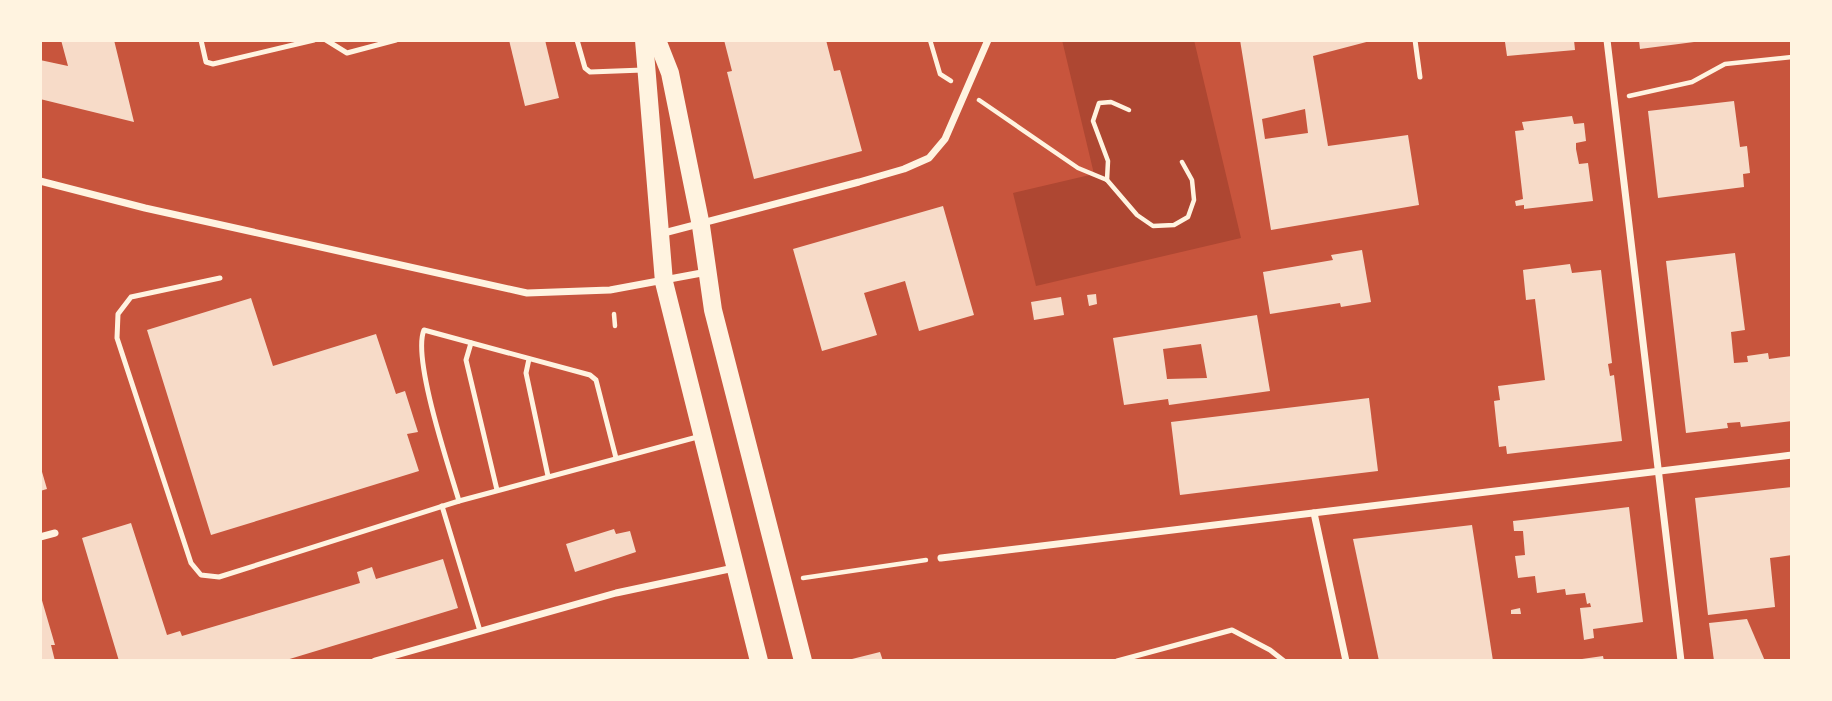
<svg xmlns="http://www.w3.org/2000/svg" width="1832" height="701" font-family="'Archivo Narrow',sans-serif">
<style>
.green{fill:#ae4732}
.building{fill:#f7dbc8;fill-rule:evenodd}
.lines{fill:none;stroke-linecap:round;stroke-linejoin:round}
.path{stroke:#fff3e0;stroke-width:4.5}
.service{stroke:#fff3e0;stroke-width:5}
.minor{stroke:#fff3e0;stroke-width:7}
.primary{stroke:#fff3e0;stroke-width:18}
</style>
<rect width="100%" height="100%" fill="#c8553d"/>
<path class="green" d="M1062 40H1194L1241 238 1036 286 1013 193 1094 174Z"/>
<g class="building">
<path d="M61 40H114L134 122 40 99V60L68 66Z"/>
<path d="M509 40H545L559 98 525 106Z"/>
<path d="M724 40H826L834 71 840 70 862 151 754 179 727 72 732 71Z"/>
<path d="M1240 40H1374L1313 56 1328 146 1408 135 1419 205 1271 230ZM1305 109 1308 133 1265 139 1262 119Z"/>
<path d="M1516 40H1574L1575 50 1507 56 1505 42Z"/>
<path d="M1639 40H1694V42L1640 49Z"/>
<path d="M1734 101 1740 147 1747 146 1750 173 1743 174 1744 187 1658 198 1648 111Z"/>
<path d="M1572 116 1574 124 1584 123 1586 141 1576 143V149L1579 164 1588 163 1593 201 1524 209V205L1516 206 1515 201 1523 199 1515 131 1524 130 1522 122Z"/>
<path d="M943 206 974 315 919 331 905 281 864 293 877 335 822 351 793 249Z"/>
<path d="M1362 250 1371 302 1341 307 1340 303 1270 314 1263 272 1333 260 1331 255Z"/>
<path d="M1735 253 1745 330 1731 332 1734 363 1748 362 1747 356 1768 353 1769 359 1792 356V421L1741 427 1740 422 1727 423 1728 428 1686 433 1666 261Z"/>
<path d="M1570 264 1572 273 1601 270 1612 363 1608 364 1610 376 1614 375 1622 441 1507 454 1506 446 1499 447 1496 420 1494 401 1500 400 1498 386 1545 380 1535 299 1526 300 1523 270Z"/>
<path d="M1096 294 1097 304 1089 306 1087 295Z"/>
<path d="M1061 297 1064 315 1034 320 1031 302Z"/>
<path d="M251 298 273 366 376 334 396 394 405 391 418 432 407 434 419 471 211 535 147 330Z"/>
<path d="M1257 315 1270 391 1169 405 1168 399 1124 405 1113 338ZM1201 344 1207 378 1167 379 1163 349Z"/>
<path d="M1369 398 1378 471 1180 495 1171 422Z"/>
<path d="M40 465 47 489 40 491Z"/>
<path d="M1792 487V555L1770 558 1775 607 1708 615 1695 498Z"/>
<path d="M1629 507 1643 622 1593 629 1594 638 1584 640 1580 608 1591 607 1590 603 1587 604 1585 593 1566 595 1565 589 1537 593 1535 576 1518 578 1515 556 1525 555 1523 531H1514L1513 521Z"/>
<path d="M131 523 167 635 180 631 182 636 360 583 357 572 372 567 376 579 443 559 458 608 283 661H119L82 538Z"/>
<path d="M1472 525 1493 661H1379L1353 539Z"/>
<path d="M614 529 616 534 630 531 636 552 575 572 566 544Z"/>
<path d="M41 597 55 645H51L55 661H40Z"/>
<path d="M1520 608 1521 614H1511V610Z"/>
<path d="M1747 619 1765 661H1714L1709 623Z"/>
<path d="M880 652 883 661H848V660Z"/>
<path d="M1603 656 1604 661H1582V659Z"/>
</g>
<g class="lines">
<g class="path">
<path d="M930 40 940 74 951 81"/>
<path d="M1629 96 1692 82 1725 64 1792 57"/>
<path d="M979 100 1078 168 1107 180 1137 215 1153 226 1174 225 1188 217 1194 200 1192 180 1182 162"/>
<path d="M1107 180 1108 161 1093 121 1099 103 1111 102 1129 110"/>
<path d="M614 314 615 326"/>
<path d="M803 578 926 560"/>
</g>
<g class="service">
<path d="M201 40 206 62 213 64 314 40"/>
<path d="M326 40 347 53 396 40"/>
<path d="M577 40 585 68 590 72 643 70"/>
<path d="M1415 40 1420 77"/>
<path d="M220 278 131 297 118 314 117 338 191 563 201 575 219 577 459 501 701 436"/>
<path d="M471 343 466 360 497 490"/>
<path d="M529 359 526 373 548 476"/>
<path d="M459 501C449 467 412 358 424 330L590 375 596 380 616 458"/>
<path d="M442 506 480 631"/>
<path d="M1117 661 1232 630 1270 650 1284 661"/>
</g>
<g class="minor">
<path d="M1607 40 1681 661"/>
<path d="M40 181 145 208 527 293 610 290 707 272"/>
<path d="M660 234 859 182 904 169 929 158 945 139 988 40"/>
<path d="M1314 513 1346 661"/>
<path d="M40 537 55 533"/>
<path d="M941 558 1792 455"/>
<path d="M375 661 616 593 734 568"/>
</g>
<g class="primary">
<path d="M644 40 664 282 759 661"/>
<path d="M657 40 670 73 701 226 713 310 803 661"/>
</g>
</g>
<rect width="1832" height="701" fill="none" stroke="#fff3e0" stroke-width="84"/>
</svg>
